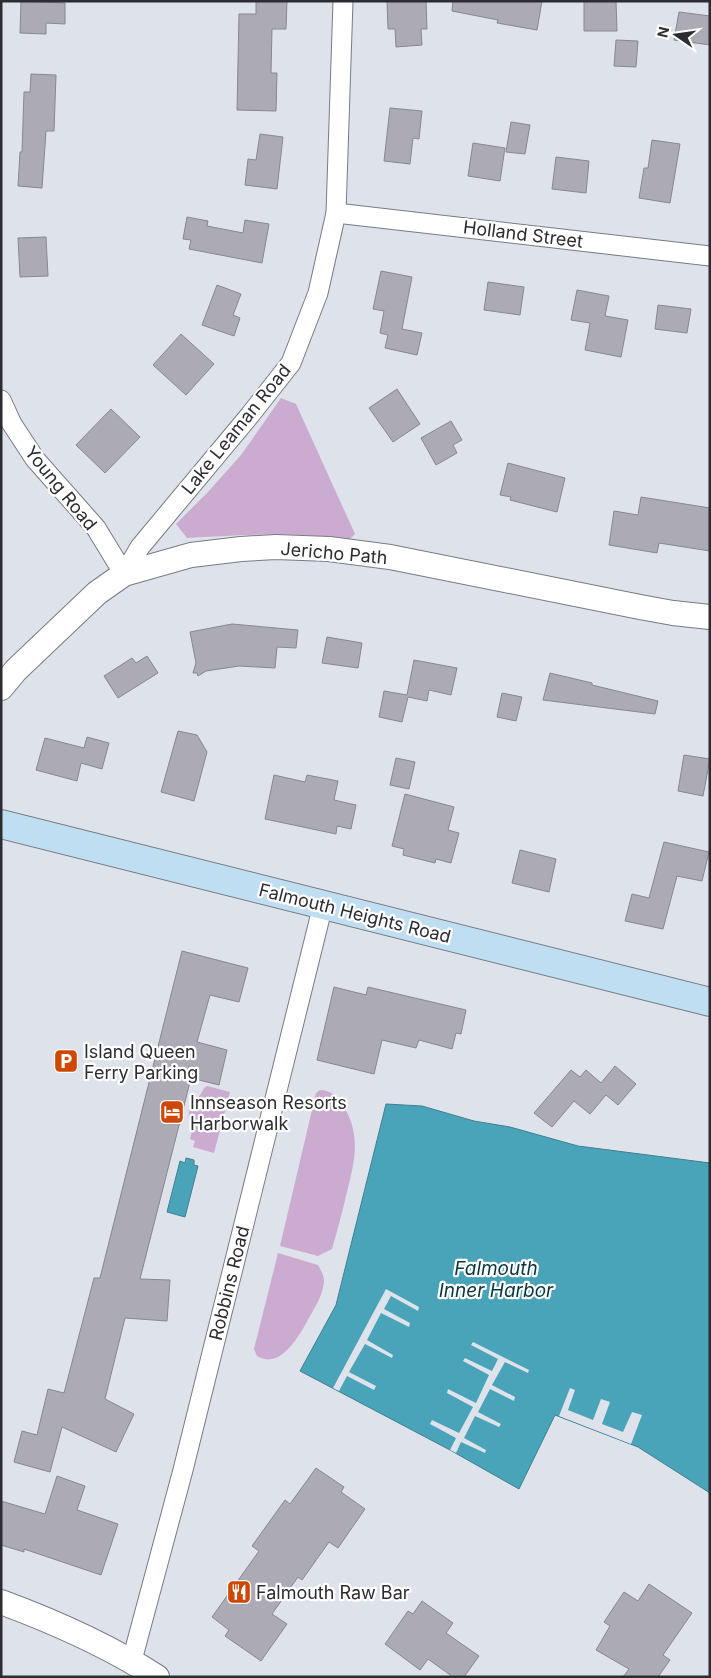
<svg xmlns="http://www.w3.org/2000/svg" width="711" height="1678" font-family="Inter,sans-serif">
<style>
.green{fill:#cbacd0}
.water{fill:#49a3b9;stroke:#408090}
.pier{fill:#dee2eb}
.building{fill:#acaab4;stroke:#888790}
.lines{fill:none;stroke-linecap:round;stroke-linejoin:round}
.minor-casing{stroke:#787b83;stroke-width:21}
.tertiary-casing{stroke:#787b83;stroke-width:26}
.secondary-casing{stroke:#787b83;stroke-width:30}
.minor{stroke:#fff;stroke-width:19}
.tertiary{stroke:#fff;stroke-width:24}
.secondary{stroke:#c0def2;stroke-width:28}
.labels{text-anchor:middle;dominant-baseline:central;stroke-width:4.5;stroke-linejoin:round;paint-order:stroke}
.street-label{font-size:18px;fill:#2c2d31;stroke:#fff}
.poi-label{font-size:18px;fill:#2c2d31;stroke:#fff;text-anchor:start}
.water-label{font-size:19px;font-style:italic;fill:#0a353f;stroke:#fff}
</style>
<rect width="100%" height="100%" fill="#dee2eb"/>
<g class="green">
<path d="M281 398 296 404 355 534 349 540C295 531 240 535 187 538L176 524 208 492 241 455Z"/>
<path d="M207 1086 230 1092 214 1153 193 1147 195 1141 190 1139C195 1126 187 1121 189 1111 190 1103 200 1099 204 1088Z"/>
<path d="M320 1090C331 1090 339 1098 344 1107 362 1137 354 1164 346 1196 342 1214 337 1231 332 1249L318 1256 280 1246 316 1093Z"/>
<path d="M278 1253 318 1265C320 1269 324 1275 324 1280 324 1292 316 1306 310 1316 301 1333 281 1371 257 1356L254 1349Z"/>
</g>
<g class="water">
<path d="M386 1104 422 1106 474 1121 510 1127 578 1146 710 1163V1493L638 1447 555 1415 519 1489 450 1450 300 1371 336 1305Z"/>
<path d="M186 1158 194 1160V1165L198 1166 185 1217 167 1212 180 1161 185 1163Z"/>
</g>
<g class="pier">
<path d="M386 1289 419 1307 418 1311 391 1296 384 1309 410 1323 409 1327 381 1313 367 1340 393 1355 392 1358 365 1344 349 1372 376 1386 374 1390 347 1376 339 1391 333 1388Z"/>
<path d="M473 1342 529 1370 528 1373 505 1362 492 1385 515 1397 514 1401 490 1389 478 1412 501 1424 499 1427 475 1416 464 1438 486 1450 485 1453 461 1442 456 1453 450 1450 456 1438 430 1424 432 1420 459 1433 473 1407 447 1393 448 1389 476 1403 489 1375 463 1361 465 1358 492 1371 498 1359 471 1345Z"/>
<path d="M570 1388 575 1390 568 1410 593 1420 601 1399 610 1402 602 1424 623 1432 632 1412 642 1415 631 1444 559 1416Z"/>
</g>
<g class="building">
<path d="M21 1 65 3V24L46 23V34L20 33Z"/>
<path d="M256 1H287L286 29H272L271 73H277L276 111 237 110 239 14H256Z"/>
<path d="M387 1H426L427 29H421L422 45 396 47 395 29H388Z"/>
<path d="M453 1H542L537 30 497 23 498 20 452 11Z"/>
<path d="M584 1H616L617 31H584Z"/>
<path d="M679 12 710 16V45L674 40Z"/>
<path d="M616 40 638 41 636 67 614 66Z"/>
<path d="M31 74 56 75 54 131H46L42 188 18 186 20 152H22L24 92H30Z"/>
<path d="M390 108 422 111 419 139 413 138 410 164 384 161Z"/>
<path d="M511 122 530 125 525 154 506 152Z"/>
<path d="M260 134 283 137 277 189 245 185 248 159 256 160Z"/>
<path d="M652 140 680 144 670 203 639 198 644 168H648Z"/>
<path d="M473 143 505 148 500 181 468 176Z"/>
<path d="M556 157 589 161 586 193 552 189Z"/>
<path d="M187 217 208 221 207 226 243 233 245 220 269 224 262 263 189 249 191 240 183 239Z"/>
<path d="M46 237 48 276 20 277 18 238Z"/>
<path d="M381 271 412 277 402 329 422 333 417 355 385 348 388 335 380 333 384 311 373 309Z"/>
<path d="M488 282 524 287 520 315 484 310Z"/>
<path d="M217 285 241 294 233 315 240 318 234 336 202 325Z"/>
<path d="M577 290 609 296 605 316 628 320 621 357 585 350 590 323 571 320Z"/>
<path d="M658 305 691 309 687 333 655 329Z"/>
<path d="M181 334 214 364 186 395 153 365Z"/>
<path d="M397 389 420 424 393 442 369 408Z"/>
<path d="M111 409 140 437 105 473 76 445Z"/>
<path d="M451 421 462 440 453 445 457 453 436 465 421 438Z"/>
<path d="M508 463 565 478 557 512 510 500 511 497 500 495Z"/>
<path d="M641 497 710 508V551L659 543 657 553 609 545 614 511 638 515Z"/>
<path d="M232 624 298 630 296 648 277 647 275 668 239 666 206 671 198 676 197 673H193L196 663 190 632Z"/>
<path d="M327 637 362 643 358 668 322 663Z"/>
<path d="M147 656 158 673 118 698 104 676 132 658 136 663Z"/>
<path d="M414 660 457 668 451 695 429 690 427 701 408 697 402 722 379 717 384 691 407 695Z"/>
<path d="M550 673 592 683V685L658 701 655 714 543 700Z"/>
<path d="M502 693 522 697 516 721 497 717Z"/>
<path d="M178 731 197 735 207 752 194 801 161 792Z"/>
<path d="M87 737 109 743 102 769 81 763 77 781 36 770 45 738 84 748Z"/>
<path d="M684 755 710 759 703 796 678 791Z"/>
<path d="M396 758 415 762 409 789 390 785Z"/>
<path d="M274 775 305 782 307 775 338 781 334 800 356 805 351 829 337 826 336 834 265 819Z"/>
<path d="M405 794 454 807 448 830 459 833 451 863 436 859 435 863 403 855 404 849 392 846Z"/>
<path d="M664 842 709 852 702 881 677 876 663 929 625 921 632 894 649 898Z"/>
<path d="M520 850 556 859 549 892 512 883Z"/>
<path d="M182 951 248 968 239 1002 210 995 197 1042 227 1050 219 1085 191 1078 140 1279 170 1280 167 1321 125 1318 105 1399 134 1414 116 1452 62 1427 50 1472 14 1462 22 1431 37 1435 48 1389 64 1393 94 1278H100Z"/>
<path d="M334 987 366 995 368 987 466 1010 461 1034 456 1033 452 1049 419 1040 416 1048 382 1040 374 1074 317 1060Z"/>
<path d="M615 1066 636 1084 618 1105 606 1095 590 1114 574 1101 552 1127 534 1113 571 1070 580 1077 586 1070 601 1083Z"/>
<path d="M316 1468 344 1487 341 1492 365 1509 338 1548 329 1542 302 1580 298 1577 272 1614 287 1624 261 1661 225 1636 229 1630 212 1617 259 1551 252 1546 285 1500 290 1504Z"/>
<path d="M57 1476 85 1486 77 1510 118 1524 101 1575 24 1549V1552L1 1545V1501L45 1514Z"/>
<path d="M649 1584 692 1613 663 1655 670 1660 658 1677H623L629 1669 596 1650 610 1626 604 1622 624 1592 638 1601Z"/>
<path d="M422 1601 453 1623 446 1633 479 1656 464 1677H453L428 1659 420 1670 385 1644 408 1611 413 1614Z"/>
</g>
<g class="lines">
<defs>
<g id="minor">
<path d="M336 213 710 256"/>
<path d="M1 400 12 424 35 459 96 528 124 574 140 547 250 415 291 363 318 293 336 213 343 1"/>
<path d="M132 1660 183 1470 323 905"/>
</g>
<g id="tertiary">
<path d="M1 688 16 670 97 593 124 574 191 555 241 549 276 547 329 549 390 557 640 607 673 613 710 617"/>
<path d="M1 1602C55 1622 109 1646 157 1677"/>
</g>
<path id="secondary" d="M1 824 710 1002"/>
</defs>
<use href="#minor" class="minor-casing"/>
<use href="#tertiary" class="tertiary-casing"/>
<use href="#secondary" class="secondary-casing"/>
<use href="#minor" class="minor"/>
<use href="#tertiary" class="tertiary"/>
<use href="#secondary" class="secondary"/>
</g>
<defs>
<symbol id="parking-square" viewBox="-11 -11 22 22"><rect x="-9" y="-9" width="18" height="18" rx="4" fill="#ce4804" stroke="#fff"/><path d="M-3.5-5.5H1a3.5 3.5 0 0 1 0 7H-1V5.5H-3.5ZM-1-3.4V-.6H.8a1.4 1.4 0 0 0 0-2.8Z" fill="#fff"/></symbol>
<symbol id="hotel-square" viewBox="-11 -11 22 22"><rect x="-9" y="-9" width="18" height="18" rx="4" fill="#ce4804" stroke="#fff"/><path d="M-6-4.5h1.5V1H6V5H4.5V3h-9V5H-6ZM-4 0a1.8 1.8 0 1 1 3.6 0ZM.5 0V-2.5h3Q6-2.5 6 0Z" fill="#fff"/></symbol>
<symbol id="restaurant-square" viewBox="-11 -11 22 22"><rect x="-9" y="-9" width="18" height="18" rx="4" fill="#ce4804" stroke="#fff"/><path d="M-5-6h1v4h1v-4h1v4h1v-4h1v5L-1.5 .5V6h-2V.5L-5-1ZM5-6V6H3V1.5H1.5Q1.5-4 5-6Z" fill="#fff"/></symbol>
</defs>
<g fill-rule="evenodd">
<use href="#parking-square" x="52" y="1047" width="28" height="28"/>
<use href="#hotel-square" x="158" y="1098" width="28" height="28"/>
<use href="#restaurant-square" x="225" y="1578" width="28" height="28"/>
</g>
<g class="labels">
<g class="street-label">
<text transform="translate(523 234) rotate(7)">Holland Street</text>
<text transform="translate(236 429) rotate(-51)">Lake Leaman Road</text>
<text transform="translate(61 488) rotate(51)">Young Road</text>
<text transform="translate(334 553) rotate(5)">Jericho Path</text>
<text transform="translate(355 913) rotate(14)">Falmouth Heights Road</text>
<text transform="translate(229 1283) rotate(-76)">Robbins Road</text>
</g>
<g class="poi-label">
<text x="84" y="1051">Island Queen<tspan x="84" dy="21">Ferry Parking</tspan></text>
<text x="190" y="1102">Innseason Resorts<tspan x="190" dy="21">Harborwalk</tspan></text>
<text x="256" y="1592">Falmouth Raw Bar</text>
</g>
<g class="water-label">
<text x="496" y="1268">Falmouth<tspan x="496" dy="22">Inner Harbor</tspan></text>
</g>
</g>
<rect width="711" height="1678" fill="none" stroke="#2c2d31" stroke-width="5"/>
<g transform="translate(676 35) rotate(283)" stroke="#ffffff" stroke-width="4" paint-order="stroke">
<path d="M0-4L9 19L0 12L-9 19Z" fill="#2c2d31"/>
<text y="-8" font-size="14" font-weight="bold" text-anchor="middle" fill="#2c2d31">N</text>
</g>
</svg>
